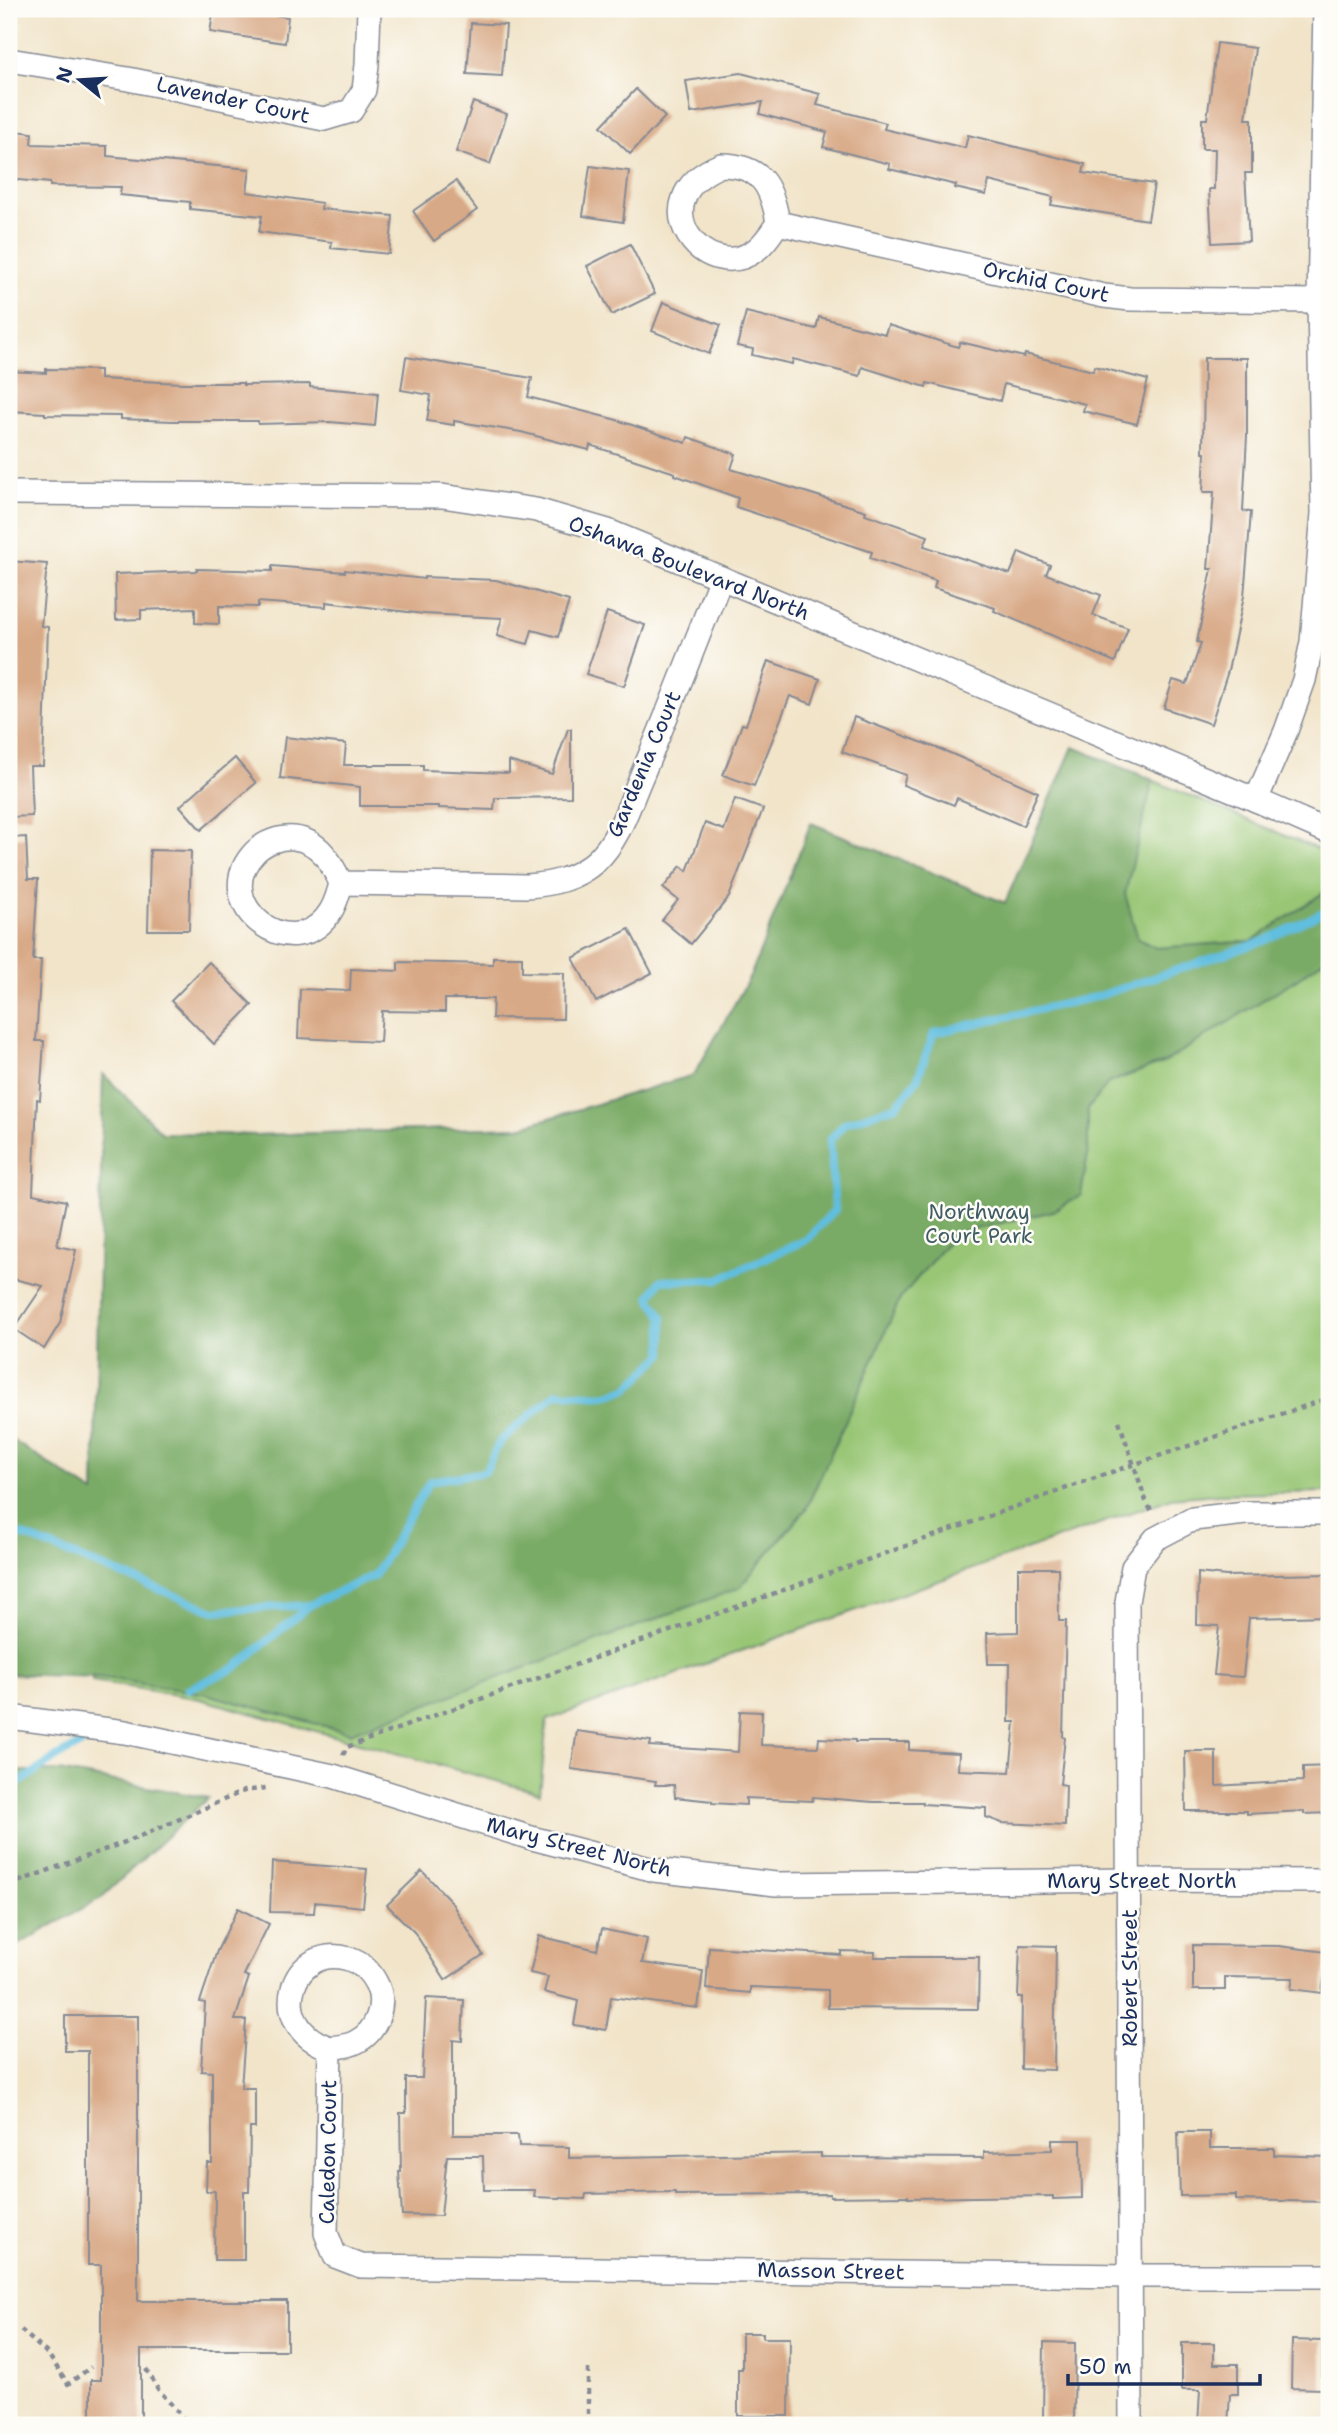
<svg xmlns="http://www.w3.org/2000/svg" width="1338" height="2434" font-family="'Shantell Sans',sans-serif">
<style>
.green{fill:#98c674;stroke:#5a7a69;stroke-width:2}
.forest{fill:#7aab66;stroke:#4a6d62;stroke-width:2}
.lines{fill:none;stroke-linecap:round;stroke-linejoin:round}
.stream{stroke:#60bedf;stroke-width:8}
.building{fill:#d8a986}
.minor-casing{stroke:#868a94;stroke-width:26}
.path{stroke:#868a94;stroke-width:4.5;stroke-dasharray:5 5;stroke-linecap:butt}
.minor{stroke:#fff;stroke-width:23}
.labels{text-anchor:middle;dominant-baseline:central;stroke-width:5;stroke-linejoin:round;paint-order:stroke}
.street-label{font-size:21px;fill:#1b2f5e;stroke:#fdfcf7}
.park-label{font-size:21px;fill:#405c65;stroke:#fdfcf7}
</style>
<rect width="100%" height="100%" fill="#fdfcf7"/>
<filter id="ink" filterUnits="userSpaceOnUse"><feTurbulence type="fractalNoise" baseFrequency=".0143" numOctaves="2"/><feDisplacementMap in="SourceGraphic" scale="14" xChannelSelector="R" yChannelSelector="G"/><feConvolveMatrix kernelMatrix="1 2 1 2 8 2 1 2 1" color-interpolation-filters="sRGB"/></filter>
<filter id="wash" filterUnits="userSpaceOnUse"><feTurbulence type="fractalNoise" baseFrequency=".00686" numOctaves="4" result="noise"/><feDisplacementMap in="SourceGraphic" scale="28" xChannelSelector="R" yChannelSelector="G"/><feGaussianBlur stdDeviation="1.57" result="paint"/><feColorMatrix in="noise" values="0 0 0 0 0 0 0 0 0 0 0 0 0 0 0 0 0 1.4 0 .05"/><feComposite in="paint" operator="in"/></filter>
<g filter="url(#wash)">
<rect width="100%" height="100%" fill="#f1e4c9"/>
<path class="green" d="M1073 747 1329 854V1492L1217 1494 1172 1498 547 1720 540 1793 200 1699 92 1681 103 1074 162 1133 256 1135 520 1127 694 1075 750 977 811 823 1005 903Z"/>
<g class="forest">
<path d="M1073 747 1153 780 1125 894 1138 939 1156 948 1252 941 1329 889V956L1298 978 1165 1062 1108 1083 1088 1109V1154L1081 1195 1053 1211 954 1234 900 1299 806 1509 739 1588 350 1733 206 1694 99 1677 9 1674V1438L94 1493 103 1074 162 1133 256 1135 520 1127 694 1075 750 977 811 823 1005 903Z"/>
<path d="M9 1771H59L208 1798 101 1898 9 1950Z"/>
</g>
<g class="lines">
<g class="stream">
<path d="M9 1530 214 1611 310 1605"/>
<path d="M188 1689 235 1668 310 1605 375 1575 430 1481 485 1472 500 1441 557 1393 604 1396 627 1389 663 1354V1318L650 1297 660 1281 719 1279 806 1240 835 1210 830 1140 845 1123 896 1106 917 1080 934 1033 1095 997 1264 941 1329 909"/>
<path d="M9 1790 58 1756 82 1744"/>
</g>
</g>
<g id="blocks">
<g class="building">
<path d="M214 9H266L265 14 288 17 285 43 210 32Z"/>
<path d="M471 23 506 25 502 76 467 74Z"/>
<path d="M1217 43 1255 48 1246 119H1252V173H1245L1249 241 1212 243 1209 189H1214L1215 149H1202V119H1207Z"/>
<path d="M741 73 820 94 817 105 886 123 884 129 965 148 968 135 1085 164 1083 173 1154 184 1148 220 1051 205 1053 197 989 181 986 195 955 188 956 185 889 169 890 164 823 147 827 132 760 114 763 102 691 113 686 81Z"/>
<path d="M636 89 665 117 630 154 601 126Z"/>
<path d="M473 102 507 114 490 164 456 152Z"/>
<path d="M9 130 32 133 31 144 107 146V156L250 169 247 192 322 203 321 209 393 216 389 254 331 248 332 242 259 232 262 216 190 209V202L120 195 121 187 50 186V183L9 179Z"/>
<path d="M590 166 629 171 623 222 583 216Z"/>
<path d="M456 181 477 210 434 241 413 211Z"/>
<path d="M630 244 655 294 612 315 587 266Z"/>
<path d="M663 302 721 325 709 354 652 331Z"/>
<path d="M746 312 816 329 819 317 885 334 888 325 958 347 960 342 1024 357 1025 354 1093 371 1094 366 1148 380 1137 424 1083 411 1085 404 1004 384 1000 401 927 383 926 387 862 367 860 376 793 359 792 364 752 355 753 349 737 346Z"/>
<path d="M406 357 532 378 528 397 617 420 686 443 688 437 736 454 731 469 866 511 865 514 928 536 924 546 1010 574 1019 552 1050 565 1046 574 1101 595 1093 615 1128 628 1115 662 994 611 995 608 934 588 936 581 870 558 872 552 736 507 738 498 675 475V473L590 445 589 450 521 432 454 421V425L427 421 431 395 401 390Z"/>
<path d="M1204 358H1247V436L1243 511 1251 512 1244 596 1228 671 1211 724 1164 708 1173 680 1187 684 1201 643 1197 642 1212 569H1208L1214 492H1203L1205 453H1203Z"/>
<path d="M46 369 100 370V379L182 383H243V385L310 384V387L378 393 375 426 330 422 258 424V421H173L121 419V416L45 415V413L9 411V371L46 373Z"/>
<path d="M9 561 47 564 41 626 48 627 43 766H30L32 816 9 817Z"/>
<path d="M272 566 345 572V570L424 579V577L496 580 569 601 558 637 532 630 528 644 497 636 502 618 424 614 326 602V607L258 602V607L219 606V624L195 623V608L141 610V619L116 620 115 574 197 571V569L272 571Z"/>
<path d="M607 612 645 625 624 686 586 674Z"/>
<path d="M768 661 820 679 812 704 790 696 754 786 723 775 742 724 746 725Z"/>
<path d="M854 717 950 753 1038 792 1023 826 957 798 954 805 903 785 906 775 842 752Z"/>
<path d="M568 729H571V797L495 798 494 810 439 808V806H360V787L280 778 285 737 346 744 344 765H423V770L509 773V761L552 774Z"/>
<path d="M235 758 256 783 201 830 180 806Z"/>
<path d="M735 799 763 809 729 897 691 944 662 920 678 900 663 888 681 866 687 871 705 823 724 830Z"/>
<path d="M26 837 28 879H38L33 960H41L36 1041H44L40 1100 37 1099 33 1194 66 1201 57 1246 76 1250 60 1323 44 1349 14 1329 43 1286 9 1278V838Z"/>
<path d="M150 850 191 851 189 930H148Z"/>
<path d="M629 929 652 973 596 1002 573 958Z"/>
<path d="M493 957H522V972L564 973 563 1019 492 1018 493 999H445V1012L382 1011 380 1042 298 1038 300 989 350 991 351 969 398 971V962L493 964Z"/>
<path d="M209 962 252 1005 214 1044 171 1001Z"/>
<path d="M1018 1568H1058L1059 1621H1066L1063 1737 1065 1738 1060 1784 1066 1785 1065 1826 1002 1823 986 1817V1808L923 1804V1802H873L813 1797 812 1801 746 1798V1805L712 1803V1801L675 1797 674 1785H655L656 1781 571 1769 577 1731 651 1741 650 1746 738 1752 740 1711 762 1712 761 1745 818 1747 819 1738 855 1740V1742H909V1750L959 1753 958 1770 1010 1772 1015 1722H1009L1010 1664H988L987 1633 1018 1632Z"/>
<path d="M1198 1573 1226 1576 1329 1574V1616L1249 1618 1243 1677 1214 1675 1219 1626 1197 1625Z"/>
<path d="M1185 1751H1216V1786L1303 1781V1767L1329 1766V1813L1304 1814V1811L1247 1814V1811H1186Z"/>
<path d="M272 1862 367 1869 363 1907 315 1902 314 1913 270 1912Z"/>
<path d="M422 1871 450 1900 483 1955 445 1980 415 1933 387 1905Z"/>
<path d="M238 1908 269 1924 244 1975 249 1977 235 2020H246L241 2088H255V2128H250L249 2192H244V2260H214L215 2191H206L207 2163H212V2072L201 2071 205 2003 200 2002 217 1951Z"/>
<path d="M602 1929 647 1939 642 1963 703 1971 698 2008 611 1997 606 2030 574 2025 578 2001 544 1992 548 1977 530 1973 539 1936 597 1950Z"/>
<path d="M1020 1945 1056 1946 1054 2070 1021 2069 1022 1997H1018Z"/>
<path d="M1193 1945 1279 1946 1327 1952 1322 1993 1291 1989 1293 1978 1225 1977V1990H1193Z"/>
<path d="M709 1947 841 1955V1951L875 1952 874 1957H979L978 2009 828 2008V1990L750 1987V1993L706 1989Z"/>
<path d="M426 1998 464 2000 462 2041 453 2040V2135H518L519 2146 569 2147V2158L821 2153V2157L984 2158V2152L1052 2150V2140H1081L1082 2198 1053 2199V2196L908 2198V2196L830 2197V2194L675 2195V2192L586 2194 585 2199 534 2197 535 2190H484L483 2156H447L441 2216 402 2215 399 2172H401L400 2113H406V2078H422Z"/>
<path d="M65 2016H138V2301H287V2350H141V2425H91V2380H101V2265H88V2051H65Z"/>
<path d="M1178 2132H1210V2148H1274V2155L1329 2157V2202L1236 2200V2195L1180 2196Z"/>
<path d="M742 2333H763V2338H790L789 2416H738V2369H742Z"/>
<path d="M1292 2340 1322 2341V2389L1291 2388Z"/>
<path d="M1044 2342 1075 2343 1074 2418H1043Z"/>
<path d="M1182 2343H1214V2364H1238V2394H1230L1228 2425H1198L1200 2390H1182Z"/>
</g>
</g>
</g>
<g filter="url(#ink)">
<use href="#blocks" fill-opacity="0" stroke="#868a94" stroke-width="2"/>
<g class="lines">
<defs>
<g id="minor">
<path d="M9 60 128 79 324 119 351 111 364 90 367 65 369 9"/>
<path d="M721 165C761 165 772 186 778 223 772 232 766 242 757 249 707 289 636 200 721 165Z"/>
<path d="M778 223 1104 296 1130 299 1319 301"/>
<path d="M9 493 442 496 536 510 608 531 1256 800 1329 832"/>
<path d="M1256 800 1286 731 1304 680 1312 642 1323 513 1319 301 1325 9"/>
<path d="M341 883C331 862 320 841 294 838 280 837 265 842 255 852 205 904 296 972 332 909 336 901 339 892 341 883L527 886C553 884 576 879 596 861 618 841 628 808 639 782 668 714 694 646 721 578"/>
<path d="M9 1717 125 1732 333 1776 528 1837 654 1870 776 1884 1130 1880 1329 1881"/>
<path d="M330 2048C338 2047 349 2046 356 2042 377 2032 387 2003 376 1983 370 1971 361 1963 349 1959 293 1941 262 2026 330 2048L326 2233 335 2256 361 2266 1130 2276H1329"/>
<path d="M1131 2425 1127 1602 1133 1567 1155 1539 1193 1519 1246 1513H1329"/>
</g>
</defs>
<use href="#minor" class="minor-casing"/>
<g class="path">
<path d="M1119 1421 1146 1501 1153 1514"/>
<path d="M343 1755 347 1747 1106 1474 1329 1398"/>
<path d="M9 1885 136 1838 244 1791 266 1788"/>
<path d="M21 2330 48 2354 68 2384 91 2367"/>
<path d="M146 2369 158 2389 184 2419"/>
<path d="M588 2369V2425"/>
</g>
<use href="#minor" class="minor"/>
</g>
</g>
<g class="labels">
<g class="street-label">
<text transform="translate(233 100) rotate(12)">Lavender Court</text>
<text transform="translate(1046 282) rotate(12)">Orchid Court</text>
<text transform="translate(689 568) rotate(21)">Oshawa Boulevard North</text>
<text transform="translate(644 764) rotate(-67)">Gardenia Court</text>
<text transform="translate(579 1847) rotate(14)">Mary Street North</text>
<text x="1142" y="1881">Mary Street North</text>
<text transform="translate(1130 1978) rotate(-90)">Robert Street</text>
<text transform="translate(328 2152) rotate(-89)">Caledon Court</text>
<text transform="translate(831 2271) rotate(1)">Masson Street</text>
</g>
<g class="park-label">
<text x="979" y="1212">Northway<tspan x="979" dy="24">Court Park</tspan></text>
</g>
</g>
<rect width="1338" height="2434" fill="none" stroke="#fdfcf7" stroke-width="35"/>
<g transform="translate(80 80) rotate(288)" stroke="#fdfcf7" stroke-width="5" paint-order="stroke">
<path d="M0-5L12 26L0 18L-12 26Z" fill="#1b2f5e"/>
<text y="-10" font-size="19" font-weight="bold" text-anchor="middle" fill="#1b2f5e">N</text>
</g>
<path d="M1068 2374v10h192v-10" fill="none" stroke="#1b2f5e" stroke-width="3.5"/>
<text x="1079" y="2374" font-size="21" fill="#1b2f5e" stroke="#fdfcf7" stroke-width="5" paint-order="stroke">50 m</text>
</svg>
